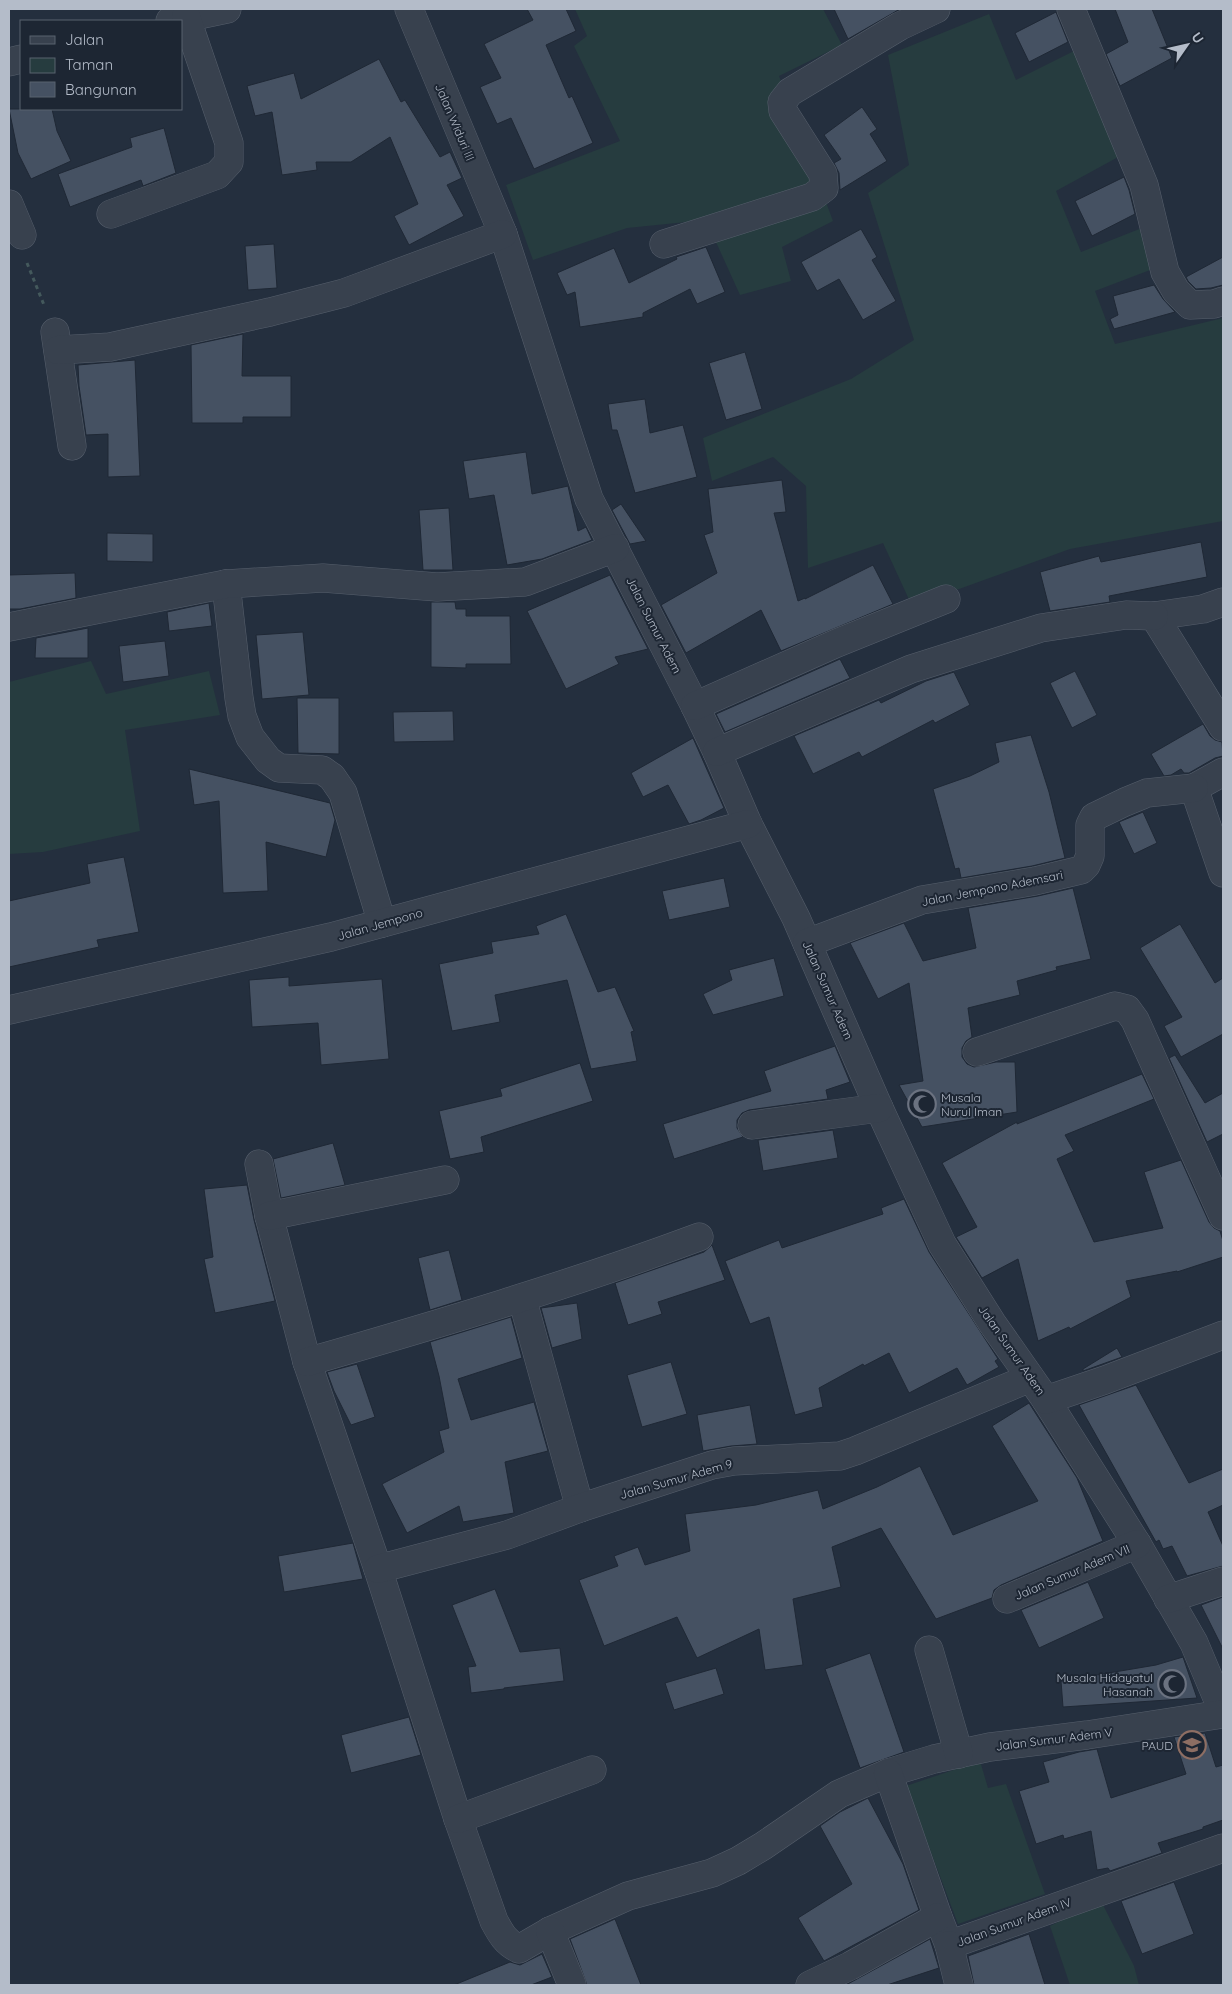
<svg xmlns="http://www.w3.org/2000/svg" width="1232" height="1994" font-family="Quicksand,sans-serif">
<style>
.green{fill:#263c3f}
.building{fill:#455162;stroke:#1f2835}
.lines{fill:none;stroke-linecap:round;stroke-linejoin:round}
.minor-casing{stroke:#565f6c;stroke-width:29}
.path{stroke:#44595c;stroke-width:3;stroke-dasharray:4 4;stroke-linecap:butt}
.minor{stroke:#38414e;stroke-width:28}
.labels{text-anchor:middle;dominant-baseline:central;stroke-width:4;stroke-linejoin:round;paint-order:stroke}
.street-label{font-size:12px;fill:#b4bcc9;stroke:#1d2633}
.poi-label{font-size:12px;fill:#b4bcc9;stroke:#1d2633;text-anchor:end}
</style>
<rect width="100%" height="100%" fill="#242f3e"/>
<g class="green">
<path d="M575 9H823L842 45 779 76 833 221 782 247 791 281 740 295 706 220 627 228 533 260 506 185 620 141 574 46 587 36Z"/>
<path d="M989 14 1016 80 1076 50 1120 156 1056 191 1081 252 1147 226 1158 267 1095 291 1115 344 1223 318V521L1070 549 912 606 883 543 808 568 806 486 773 457 712 481 703 438 851 379 914 340 868 193 909 165 888 55Z"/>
<path d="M91 661 106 694 209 671 220 715 125 730 140 831 43 852 9 854V682Z"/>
<path d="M980 1761 988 1788 1006 1784 1045 1894 958 1924 906 1786Z"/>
<path d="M1101 1901 1134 1966 1139 1985H1070L1050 1926Z"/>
</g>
<g class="building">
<path d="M527 9H566L576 31 546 45 569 98 572 96 593 143 534 169 511 118 497 124 480 87 501 78 484 44 533 20Z"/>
<path d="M834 9H900L848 39Z"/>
<path d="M1115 9H1152L1172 58 1120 86 1106 54 1128 42Z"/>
<path d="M1056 12 1068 42 1029 62 1015 33Z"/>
<path d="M379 59 401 102 405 100 440 157 450 152 462 178 447 185 464 216 409 245 394 216 418 204 390 137 351 162H316L317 170 282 175 272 112 255 116 247 86 294 73 301 99Z"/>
<path d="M862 107 877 129 870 134 887 161 840 190 839 173 834 163 841 159 824 135Z"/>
<path d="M9 109H52L57 131 71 161 31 179 18 153Z"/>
<path d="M164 128 176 173 143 186 141 180 70 207 58 174 132 147 130 138Z"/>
<path d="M1124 177 1129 190 1135 214 1092 236 1075 201Z"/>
<path d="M861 229 877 257 872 260 896 301 863 320 839 279 817 291 801 262Z"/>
<path d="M274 244 277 288 248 290 245 246Z"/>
<path d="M706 247 725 292 697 304 690 289 643 313V317L580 327 575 292 567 295 557 273 614 248 629 283 677 259 676 257Z"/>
<path d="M1223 257V285L1211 288 1196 289 1188 281 1186 277Z"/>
<path d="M1154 285 1163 299 1175 312 1114 329 1110 319 1118 315 1113 296Z"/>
<path d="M243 334 242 376H291V417H243V423H192L191 345Z"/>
<path d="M745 352 762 409 726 420 709 363Z"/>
<path d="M135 360 140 476 108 477V434L86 435 79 386 78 365Z"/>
<path d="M645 399 650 433 683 425 697 477 635 493 617 430H612L608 404Z"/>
<path d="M526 452 532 494 568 486 578 531 586 527 592 540 542 559 507 565 494 495 469 499 463 461Z"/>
<path d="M782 480 786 512 774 513 798 601 805 598V599L873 565 893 604 781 651 761 610 686 653 661 605 717 573 704 535 713 532 708 489Z"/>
<path d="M621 504 646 541 630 544 612 510Z"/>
<path d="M449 508 453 570H423L419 510Z"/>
<path d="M107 533 153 534V562L107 561Z"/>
<path d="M1201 542 1207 577 1109 596 1110 602 1050 611 1040 572 1099 556 1101 562Z"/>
<path d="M75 573 76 598 20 609H9V575Z"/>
<path d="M610 575 648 649 615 657 619 664 566 689 527 611Z"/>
<path d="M431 602H455L456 609H466V616H510L511 664H466V668L431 667Z"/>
<path d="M209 603 212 626 169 631 167 612Z"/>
<path d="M88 628V658H35L36 638Z"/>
<path d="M303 632 309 695 262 699 256 635Z"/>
<path d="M165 641 169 676 123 682 119 646Z"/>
<path d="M840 659 850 678 725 732 716 714Z"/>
<path d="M1075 671 1097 715 1072 728 1050 683Z"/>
<path d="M954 672 970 705 935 723 933 720 862 757 859 752 813 774 794 736 879 700 881 703 926 681Z"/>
<path d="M297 698H339V754L298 753Z"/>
<path d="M453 711 454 741 394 742 393 712Z"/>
<path d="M1203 724 1210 736 1215 740 1222 742 1223 756 1215 758 1189 773H1184L1181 769 1171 775 1164 776 1151 754Z"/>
<path d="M1031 735 1049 792 1065 858 1032 866 961 878 959 868 955 869 933 789 970 776 999 762 995 743Z"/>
<path d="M693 738 724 808 701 820 689 824 668 785 643 797 631 773Z"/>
<path d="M189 769 330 803 335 820 326 857 266 842 268 891 223 893 219 801 194 805Z"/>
<path d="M1143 812 1157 843 1134 854 1119 822Z"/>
<path d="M124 857 139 932 97 940 99 947 9 967V901L90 883 87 864Z"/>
<path d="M724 878 730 907 669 920 662 891Z"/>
<path d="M1073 888 1091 959 1056 967 1057 970 1017 981 1020 995 968 1008 972 1037 966 1041 962 1048V1057L967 1064 974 1067 996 1062H1015L1017 1112 922 1127 899 1085 923 1081 909 983 878 999 850 943 904 923 923 961 976 948 968 908 1038 896Z"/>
<path d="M566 914 598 992 615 987 634 1031 631 1032 637 1061 591 1069 567 980 495 995 500 1022 452 1031 439 964 493 953 491 942 539 934 536 926Z"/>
<path d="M1180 924 1215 983 1223 978V1034L1181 1057 1164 1026 1182 1017 1140 948Z"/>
<path d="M774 958 784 996 713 1015 703 994 732 980 729 970Z"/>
<path d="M289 977V986L382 979 389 1059 321 1065 318 1023 252 1027 249 980Z"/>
<path d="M835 1046 850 1082 826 1090 828 1099 749 1110 742 1113 737 1120V1128L743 1137 674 1159 663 1124 771 1091 764 1071Z"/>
<path d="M1175 1055 1205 1103 1223 1093V1134L1207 1142 1169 1058Z"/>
<path d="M580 1063 593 1101 481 1137 484 1152 450 1159 439 1111 502 1096 500 1089Z"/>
<path d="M1142 1074 1154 1099 1065 1135 1074 1151 1057 1159 1094 1242 1163 1228 1144 1172 1181 1160 1209 1222 1214 1228 1220 1231 1223 1241V1257L1177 1272V1271L1126 1281 1131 1297 1070 1329 1069 1327 1038 1341 1018 1259 982 1278 956 1237 977 1227 942 1163 1017 1122V1124Z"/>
<path d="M833 1130 838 1158 763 1171 758 1140Z"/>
<path d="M333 1143 345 1185 281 1198 273 1159Z"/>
<path d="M247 1185 254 1220 275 1301 215 1313 204 1259 213 1257 204 1189Z"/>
<path d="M904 1199 929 1252 998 1359 995 1361 999 1367 967 1385 957 1368 909 1393 889 1353 864 1366 863 1364 819 1388 823 1407 795 1415 769 1317 750 1324 725 1261 779 1240 782 1248 883 1214 881 1208Z"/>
<path d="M712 1245 725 1280 658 1302 662 1314 628 1325 615 1283 704 1252Z"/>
<path d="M449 1250 462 1300 430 1310 418 1258Z"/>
<path d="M577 1303 582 1339 552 1348 541 1308Z"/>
<path d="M511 1317 522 1358 458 1379 471 1420 534 1402 548 1451 505 1462 514 1513 463 1522 459 1506 407 1533 382 1484 444 1452 439 1431 449 1428 439 1376 430 1342Z"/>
<path d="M1117 1348 1122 1357 1083 1371V1369Z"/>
<path d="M671 1362 687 1414 642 1427 627 1375Z"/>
<path d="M357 1364 375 1417 351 1425 334 1391 327 1372Z"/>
<path d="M1136 1385 1189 1483 1223 1469V1505L1208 1512 1223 1546V1566L1187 1576 1172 1546 1163 1549 1159 1540 1156 1542 1079 1405Z"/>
<path d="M1029 1403 1077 1478 1103 1541 1001 1585 994 1590 992 1598 936 1619 881 1528 832 1547 841 1587 793 1599 803 1665 765 1670 759 1629 697 1658 677 1617 604 1646 579 1580 618 1566 614 1556 638 1547 645 1565 690 1551 685 1514 756 1505 818 1490 823 1509 877 1487 920 1466 953 1535 1038 1501 992 1426Z"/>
<path d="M750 1405 757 1444 731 1446 703 1451 697 1415Z"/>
<path d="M353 1543 363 1579 284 1592 278 1556Z"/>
<path d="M1088 1582 1104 1618 1039 1648 1021 1610Z"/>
<path d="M495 1589 520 1652 560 1648 564 1681 504 1688V1689L471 1693 468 1667 476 1666 452 1605Z"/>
<path d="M1223 1597V1649L1201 1605Z"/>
<path d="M870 1653 904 1752 860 1768 825 1669Z"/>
<path d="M1183 1657 1197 1698 1063 1707 1061 1681 1156 1665Z"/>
<path d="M716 1668 724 1694 674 1710 665 1683Z"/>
<path d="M409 1717 421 1755 351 1773 341 1735Z"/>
<path d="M1205 1733 1216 1767 1223 1765V1820L1203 1827V1829L1158 1843 1162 1853 1110 1871 1108 1868 1097 1870 1091 1831 1064 1839 1063 1835 1036 1844 1019 1791 1049 1782 1043 1762 1079 1752 1097 1749 1111 1798 1186 1774 1174 1737Z"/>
<path d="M868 1798 903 1864 919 1910 824 1961 798 1918 852 1884 820 1826 840 1812Z"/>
<path d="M1174 1882 1194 1934 1142 1954 1121 1901Z"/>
<path d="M615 1919 641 1985H587L570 1939Z"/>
<path d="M1029 1934 1045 1985H974L968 1956Z"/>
<path d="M930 1939 939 1968 887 1985H846Z"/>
<path d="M542 1954 552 1977 531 1985H454L510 1962 520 1965Z"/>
</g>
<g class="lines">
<defs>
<g id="minor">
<path d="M409 9 503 234 589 499 695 706 717 752 748 824 796 918 879 1108 942 1244 992 1323 1046 1400 1137 1544 1194 1643 1223 1712"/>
<path d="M1071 9 1144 185 1165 272 1176 291 1190 305 1214 304 1223 301"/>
<path d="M170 21 227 9"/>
<path d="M9 62 21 59"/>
<path d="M9 204 22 235"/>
<path d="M111 214 217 175 229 162V143L186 17"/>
<path d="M664 244 812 197 824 188 823 174 783 111 782 102 790 92 900 26 936 9"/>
<path d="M55 332 72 446"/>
<path d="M58 350 110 347 270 312 344 293 503 234"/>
<path d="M226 584 239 698 242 716 250 737 268 760 279 768 322 770 332 777 343 793 382 923"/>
<path d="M1223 602 1203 609 1154 616 1223 727"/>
<path d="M9 627 226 584 323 578 437 587 525 582 615 548"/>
<path d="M695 706 837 643 946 599"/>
<path d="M717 752 911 669 1041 628 1126 615 1154 616"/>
<path d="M1223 772 1194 788 1223 873"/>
<path d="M807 943 922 900 1035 881 1081 870 1086 865 1090 856V825L1094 817 1125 802 1147 793 1194 788"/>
<path d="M9 1010 331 937 748 824"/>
<path d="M977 1052 1115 1006 1127 1009 1135 1020 1223 1216"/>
<path d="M752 1125 879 1108"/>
<path d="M259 1164 269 1216 307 1362 378 1569 458 1819 494 1921C501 1934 506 1943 519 1949L550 1931 628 1896 712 1873 738 1861 763 1846 839 1794 888 1773 934 1759 990 1747 1087 1735 1223 1714"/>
<path d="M269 1216 445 1180"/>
<path d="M522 1298 580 1508"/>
<path d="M307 1362C439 1324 570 1285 699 1237"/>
<path d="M1046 1400 1105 1380 1223 1335"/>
<path d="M378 1569 507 1535 580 1508 712 1465 734 1461 840 1456 855 1451 1030 1378"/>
<path d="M1007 1599 1137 1544"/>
<path d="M1168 1599 1223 1581"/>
<path d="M929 1650 959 1754"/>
<path d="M888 1773 938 1917 949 1945 1223 1848"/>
<path d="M458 1819 592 1770"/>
<path d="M550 1931 572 1985"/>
<path d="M949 1945 959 1985"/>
<path d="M810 1985 850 1966 938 1917"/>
</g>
</defs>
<use href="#minor" class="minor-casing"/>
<path class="path" d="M27 263 44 305"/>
<use href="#minor" class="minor"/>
</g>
<defs>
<symbol id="mosque-ring" viewBox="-11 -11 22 22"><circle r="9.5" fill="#1d2633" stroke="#6b7280" stroke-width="1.5"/><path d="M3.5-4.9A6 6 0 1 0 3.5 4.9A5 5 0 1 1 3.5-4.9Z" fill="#6b7280"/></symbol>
<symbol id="school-ring" viewBox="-11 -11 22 22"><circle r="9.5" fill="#1d2633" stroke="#8d6e63" stroke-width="1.5"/><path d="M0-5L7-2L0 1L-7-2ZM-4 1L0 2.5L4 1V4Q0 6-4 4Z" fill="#8d6e63"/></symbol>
</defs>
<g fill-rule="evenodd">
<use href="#mosque-ring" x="906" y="1088" width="32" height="32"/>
<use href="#mosque-ring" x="1156" y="1668" width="32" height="32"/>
<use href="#school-ring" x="1176" y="1729" width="32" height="32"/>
</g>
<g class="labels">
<g class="street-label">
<text transform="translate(455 122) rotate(67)">Jalan Widuri III</text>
<text transform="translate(654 625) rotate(63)">Jalan Sumur Adem</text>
<text transform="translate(992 888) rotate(-11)">Jalan Jempono Ademsari</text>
<text transform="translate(380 924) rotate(-16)">Jalan Jempono</text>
<text transform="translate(828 990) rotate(66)">Jalan Sumur Adem</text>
<text transform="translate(1012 1350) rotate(55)">Jalan Sumur Adem</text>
<text transform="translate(676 1479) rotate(-16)">Jalan Sumur Adem 9</text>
<text transform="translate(1072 1572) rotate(-23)">Jalan Sumur Adem VII</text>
<text transform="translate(1054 1739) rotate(-7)">Jalan Sumur Adem V</text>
<text transform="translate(1014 1922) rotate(-20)">Jalan Sumur Adem IV</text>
</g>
<g class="poi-label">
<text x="941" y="1097" text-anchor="start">Musala<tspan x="941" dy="14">Nurul Iman</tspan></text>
<text x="1153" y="1677">Musala Hidayatul<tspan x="1153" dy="14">Hasanah</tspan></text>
<text x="1173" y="1745">PAUD</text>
</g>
</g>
<rect width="1232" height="1994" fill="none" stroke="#b4bcc9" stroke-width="20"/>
<rect x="20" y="20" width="162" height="90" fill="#1d2633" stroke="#59626f"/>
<rect x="30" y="36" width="25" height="8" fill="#38414e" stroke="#59626f"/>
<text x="65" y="45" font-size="15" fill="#b4bcc9">Jalan</text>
<rect x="30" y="58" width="25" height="15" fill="#263c3f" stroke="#59626f"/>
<text x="65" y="70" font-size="15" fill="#b4bcc9">Taman</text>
<rect x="30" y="82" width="25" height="15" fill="#455162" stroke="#59626f"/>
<text x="65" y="95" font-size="15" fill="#b4bcc9">Bangunan</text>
<g transform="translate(1187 45) rotate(56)" stroke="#1d2633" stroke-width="4" paint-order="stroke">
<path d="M0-4L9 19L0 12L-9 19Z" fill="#b4bcc9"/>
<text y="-8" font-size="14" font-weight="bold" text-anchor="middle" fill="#b4bcc9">U</text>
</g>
</svg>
